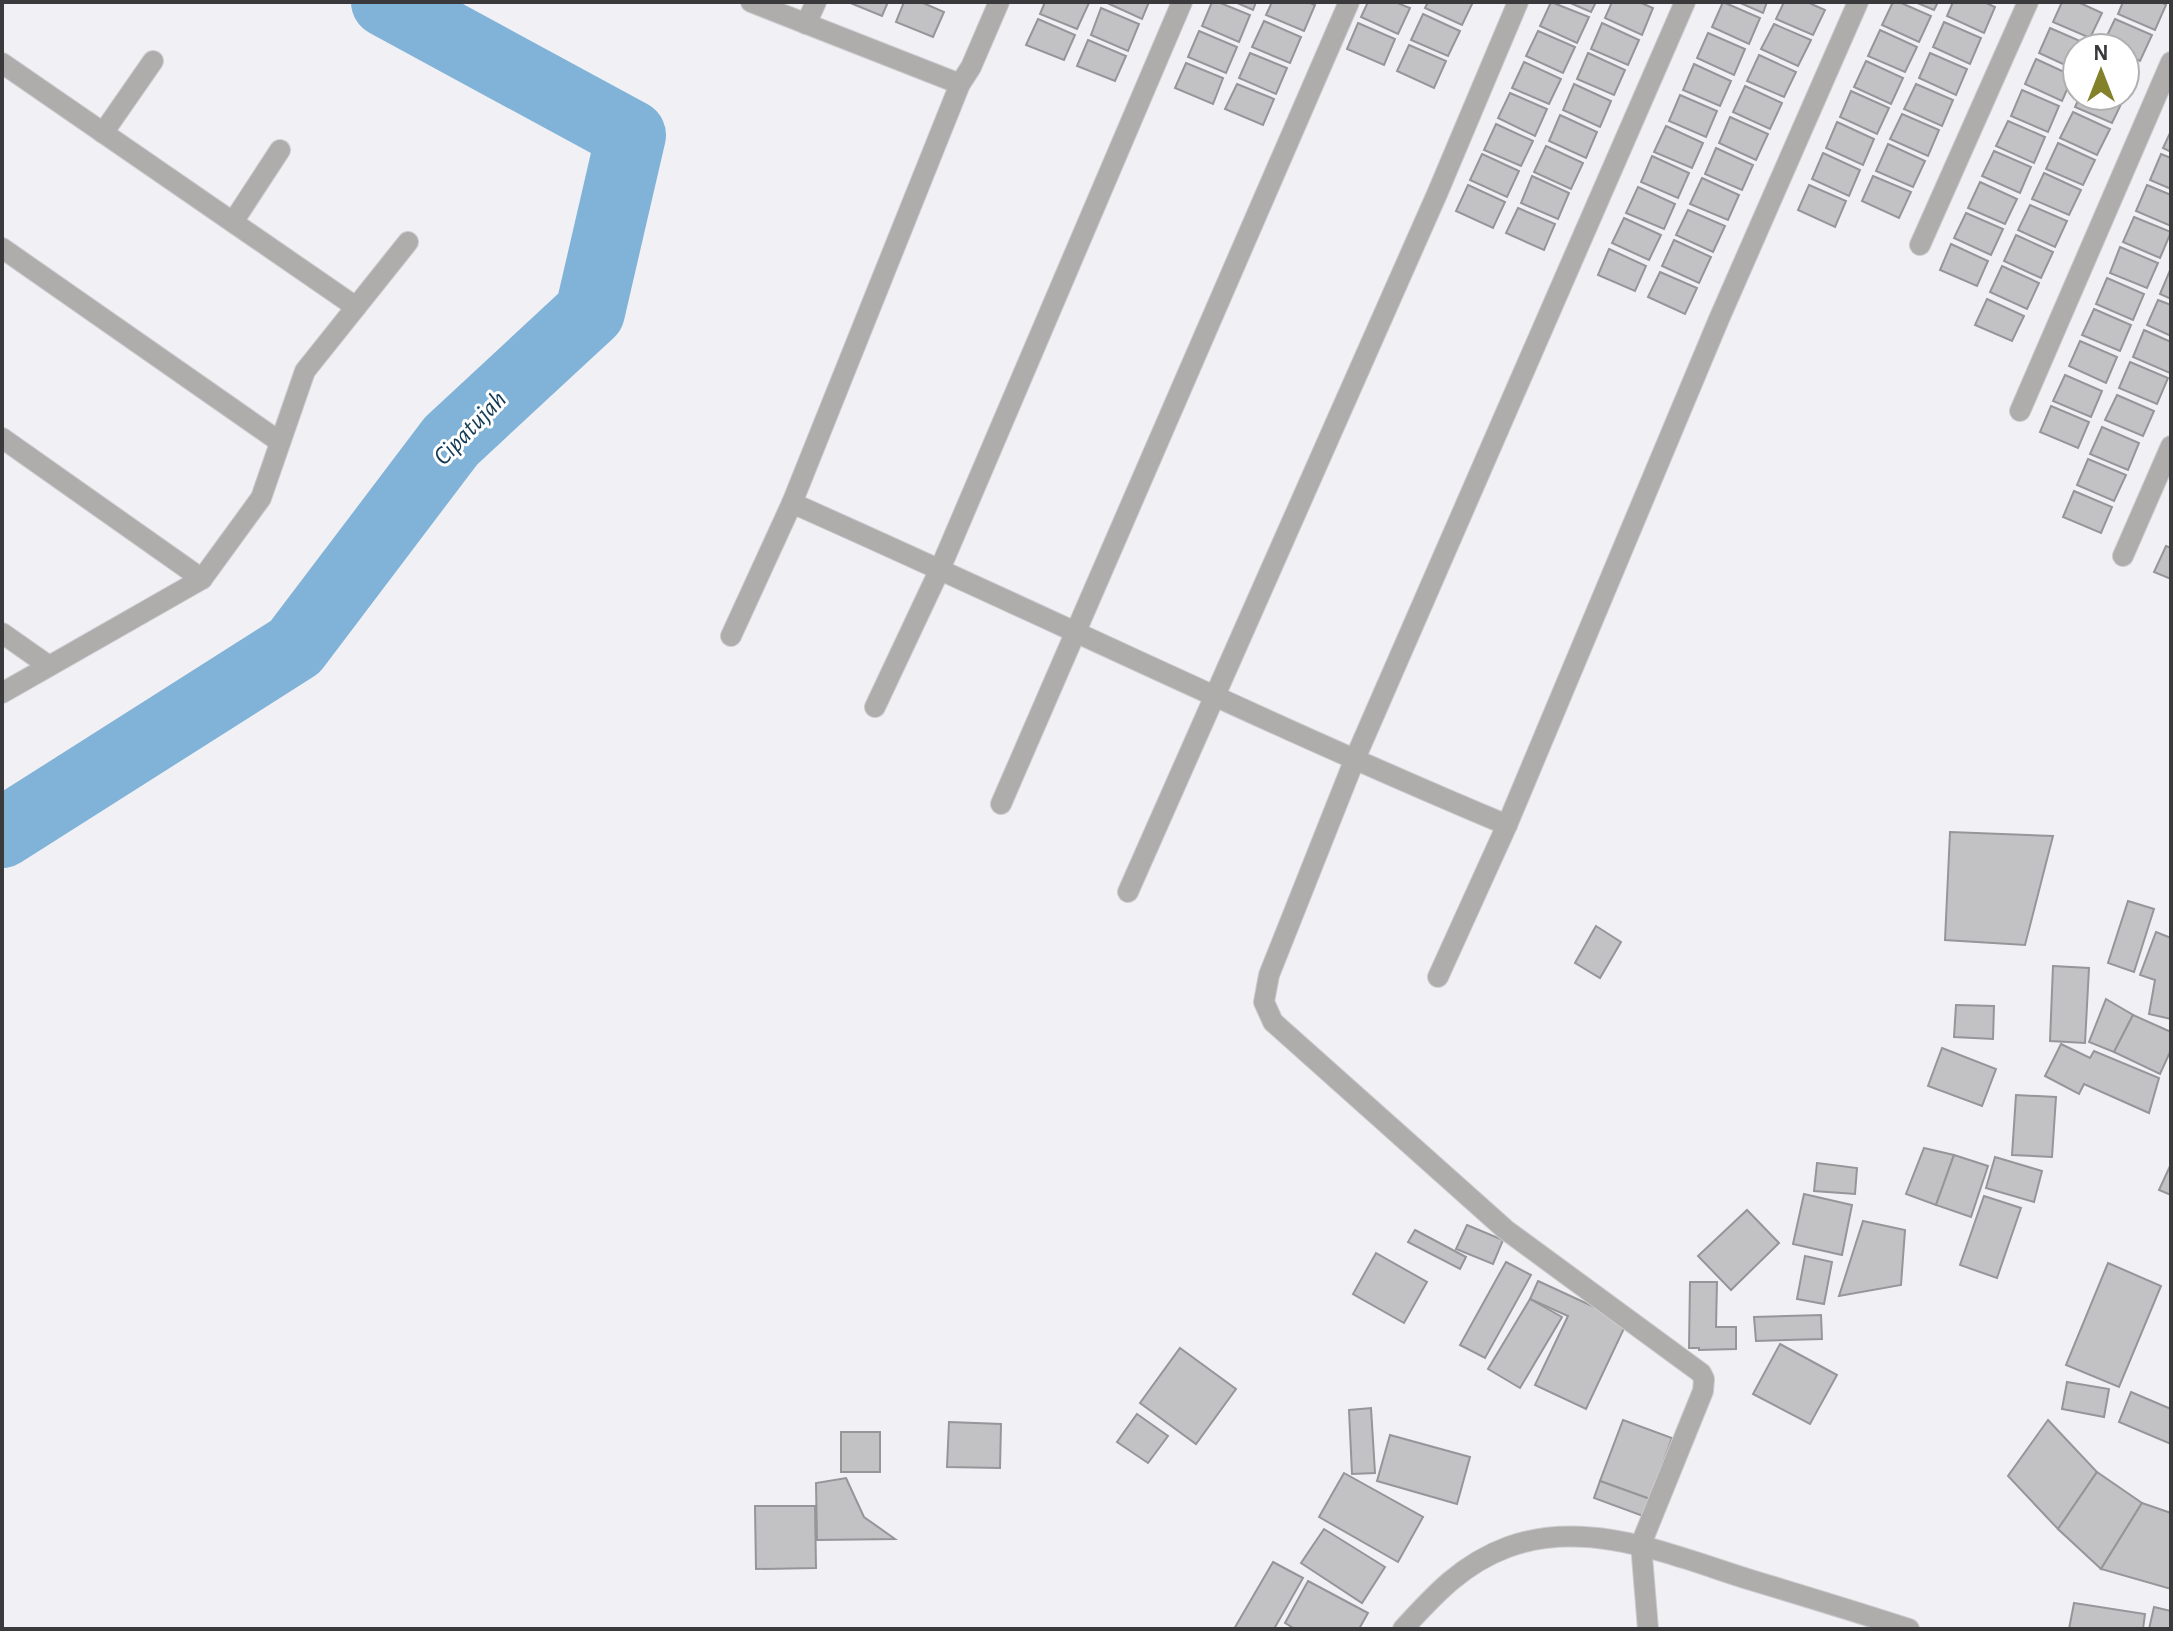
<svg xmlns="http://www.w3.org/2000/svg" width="2173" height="1631" font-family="'Alegreya Sans',sans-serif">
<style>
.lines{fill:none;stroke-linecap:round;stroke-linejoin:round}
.river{stroke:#81b3d8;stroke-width:70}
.building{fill:#c2c2c5;stroke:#969699;stroke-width:2}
.minor-casing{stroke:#ccccd0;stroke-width:22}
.minor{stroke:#aeadac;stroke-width:20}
.labels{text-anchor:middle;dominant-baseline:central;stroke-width:6;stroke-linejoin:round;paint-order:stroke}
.water-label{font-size:26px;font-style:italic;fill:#133a54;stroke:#fff}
</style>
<rect width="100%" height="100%" fill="#f1f1f5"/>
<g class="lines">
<path class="river" d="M2 833 295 647 451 441 590 312 631 135 386 2"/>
</g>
<g class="building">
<path d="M848 2H888L882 16Z"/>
<path d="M904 2H921L944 12 933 37 896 22Z"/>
<path d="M1045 2H1085L1089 3 1077 29 1040 14Z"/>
<path d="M1105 2H1149L1142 19Z"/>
<path d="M1212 2H1218L1250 15 1239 42 1202 26Z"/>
<path d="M1235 2H1256L1253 10Z"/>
<path d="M1272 2H1308L1315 5 1304 31 1266 15Z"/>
<path d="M1368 2H1395L1410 8 1398 34 1361 17Z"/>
<path d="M1428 2H1473L1462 25 1425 8Z"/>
<path d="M1551 2 1589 17 1577 43 1540 26Z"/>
<path d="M1568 2H1596L1591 12Z"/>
<path d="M1612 2H1639L1653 8 1642 35 1605 18Z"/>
<path d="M1723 2 1760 18 1749 44 1712 27Z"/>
<path d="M1738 2H1767L1763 13Z"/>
<path d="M1784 2H1807L1825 10 1813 35 1776 19Z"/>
<path d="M1893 2H1899L1931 16 1919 42 1882 25Z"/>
<path d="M1915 2H1938L1934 10Z"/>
<path d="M1953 2H1984L1995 7 1984 33 1947 16Z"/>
<path d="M2062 2H2078L2102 13 2090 38 2053 22Z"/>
<path d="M2123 2H2161L2166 5 2155 30 2118 14Z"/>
<path d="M1101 8 1139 24 1128 51 1091 35Z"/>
<path d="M1423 14 1460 31 1448 56 1411 40Z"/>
<path d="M1038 19 1075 35 1064 60 1026 45Z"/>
<path d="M2115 19 2152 35 2140 61 2125 54V48H2112L2103 44Z"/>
<path d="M1264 21 1301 37 1290 63 1252 47Z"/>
<path d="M1944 22 1981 38 1970 64 1933 47Z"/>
<path d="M1358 23 1395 39 1384 65 1347 49Z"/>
<path d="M1602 23 1639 40 1628 65 1591 49Z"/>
<path d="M1774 24 1811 40 1798 66 1761 49Z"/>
<path d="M2050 28 2087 44 2086 48H2077L2076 70 2039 53Z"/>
<path d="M1880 30 1917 47 1905 72 1868 56Z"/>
<path d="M1199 31 1237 47 1226 73 1188 57Z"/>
<path d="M1538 31 1575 47 1563 73 1526 56Z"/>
<path d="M1708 33 1745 49 1734 75 1697 58Z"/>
<path d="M1088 40 1126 56 1115 81 1077 66Z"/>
<path d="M1409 45 1446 61 1434 88 1397 71Z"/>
<path d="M1250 53 1287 68 1276 94 1239 78Z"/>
<path d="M1588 53 1625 70 1614 95 1577 79Z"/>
<path d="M1930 53 1967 69 1956 95 1919 78Z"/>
<path d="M1759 55 1796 72 1784 97 1747 81Z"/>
<path d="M2036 59 2073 76 2062 101 2025 84Z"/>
<path d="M1866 61 1903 78 1891 104 1854 87Z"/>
<path d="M2125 61 2138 67 2126 92H2125Z"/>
<path d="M1524 62 1561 79 1549 104 1512 88Z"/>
<path d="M1186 63 1223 78 1213 104 1175 88Z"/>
<path d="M1694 64 1731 81 1720 106 1683 90Z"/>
<path d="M1237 84 1274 99 1263 125 1225 109Z"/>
<path d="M1574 84 1611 101 1600 127 1563 110Z"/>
<path d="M1916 84 1953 100 1942 126 1904 109Z"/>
<path d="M1745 86 1782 103 1770 129 1733 112Z"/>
<path d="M2022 90 2059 106 2048 132 2011 116Z"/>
<path d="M1851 91 1889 108 1877 134 1840 117Z"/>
<path d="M1510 93 1547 109 1535 136 1498 118Z"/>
<path d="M1680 95 1717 111 1706 137 1669 121Z"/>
<path d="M2080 96H2119L2124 98 2112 123 2075 107Z"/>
<path d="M2073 112 2110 129 2097 155 2060 138Z"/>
<path d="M1902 114 1939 130 1928 156 1890 139Z"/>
<path d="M1560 115 1597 132 1586 158 1549 141Z"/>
<path d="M1730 117 1768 134 1756 160 1719 143Z"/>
<path d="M2008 121 2045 137 2034 163 1996 146Z"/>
<path d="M1837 122 1874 139 1863 165 1826 148Z"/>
<path d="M1496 124 1533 141 1521 166 1484 150Z"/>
<path d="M1666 126 1703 143 1692 168 1654 152Z"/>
<path d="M2171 131V152L2163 148Z"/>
<path d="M2058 143 2095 160 2083 185 2046 169Z"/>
<path d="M1888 144 1925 161 1913 187 1876 171Z"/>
<path d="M1546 146 1583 163 1571 189 1534 172Z"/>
<path d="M1716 148 1753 165 1742 190 1705 174Z"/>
<path d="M1994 151 2031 167 2020 193 1982 176Z"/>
<path d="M1823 153 1860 170 1849 196 1812 179Z"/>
<path d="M1482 154 1519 171 1507 197 1470 180Z"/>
<path d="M2161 154 2171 158V189L2150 180Z"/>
<path d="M1652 156 1689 173 1678 198 1641 182Z"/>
<path d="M2044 173 2081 190 2069 215 2032 199Z"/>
<path d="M1532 176 1569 193 1558 219 1521 203Z"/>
<path d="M1873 176 1911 192 1899 218 1862 201Z"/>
<path d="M1702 178 1739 195 1728 220 1690 204Z"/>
<path d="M1980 182 2017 199 2005 224 1968 208Z"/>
<path d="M1468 185 1505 202 1493 228 1456 211Z"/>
<path d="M1809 185 1846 201 1835 227 1798 210Z"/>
<path d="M2147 185 2171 195V226L2136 211Z"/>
<path d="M1638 187 1675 204 1664 229 1626 213Z"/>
<path d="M2030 205 2067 221 2055 247 2018 230Z"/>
<path d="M1518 208 1555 224 1544 250 1506 233Z"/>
<path d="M1688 210 1725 226 1713 252 1676 235Z"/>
<path d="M1966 213 2003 229 1991 255 1954 238Z"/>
<path d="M2134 217 2171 232 2160 258 2123 242Z"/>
<path d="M1624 218 1661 235 1649 260 1612 243Z"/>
<path d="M2016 235 2053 252 2041 278 2004 261Z"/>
<path d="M1674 240 1711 257 1699 283 1662 266Z"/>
<path d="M1951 244 1988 261 1977 286 1940 270Z"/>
<path d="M2120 247 2158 263 2147 288 2110 273Z"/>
<path d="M1609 249 1646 266 1635 291 1598 275Z"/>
<path d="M2002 266 2039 283 2027 309 1990 292Z"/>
<path d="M2171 268V299L2160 294Z"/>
<path d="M1660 272 1697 288 1685 314 1648 297Z"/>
<path d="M2107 278 2144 294 2133 320 2096 304Z"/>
<path d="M1987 299 2024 316 2012 341 1975 325Z"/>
<path d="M2158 300 2171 305V336L2147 325Z"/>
<path d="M2094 309 2131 325 2120 351 2082 335Z"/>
<path d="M2144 330 2171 342 2170 373 2133 357Z"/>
<path d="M2080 341 2117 357 2106 383 2069 366Z"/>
<path d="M2130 362 2168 378 2157 404 2119 388Z"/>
<path d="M2065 375 2102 391 2091 417 2053 401Z"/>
<path d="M2117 395 2154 411 2143 436 2105 420Z"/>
<path d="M2051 406 2089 422 2078 448 2040 432Z"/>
<path d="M2102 427 2139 443 2128 470 2090 454Z"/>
<path d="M2088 459 2126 475 2114 501 2077 485Z"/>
<path d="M2074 491 2112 507 2101 533 2063 517Z"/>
<path d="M2166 546 2171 548V579L2154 572Z"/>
<path d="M1950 832 2053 836 2025 945 1945 940Z"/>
<path d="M2128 901 2154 909 2134 972 2108 963Z"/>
<path d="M1596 926 1621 942 1600 978 1575 963Z"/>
<path d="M2156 932 2171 938V1019L2149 1014 2155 980 2140 975Z"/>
<path d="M2053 966 2089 968 2085 1043 2050 1041Z"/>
<path d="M2106 999 2133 1015 2114 1052 2089 1042Z"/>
<path d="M1956 1005 1994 1006 1993 1039 1954 1037Z"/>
<path d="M2133 1015 2171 1032V1050L2160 1074 2114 1052Z"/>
<path d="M2061 1044 2090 1058 2094 1051 2159 1078 2149 1113 2084 1084 2079 1094 2045 1076Z"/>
<path d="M1942 1048 1996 1069 1982 1106 1928 1086Z"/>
<path d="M2016 1095 2056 1097 2052 1157 2012 1155Z"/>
<path d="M1924 1148 1954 1155 1936 1205 1906 1194Z"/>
<path d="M1954 1155 1988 1166 1971 1217 1936 1205Z"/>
<path d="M1995 1157 2042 1171 2034 1202 1986 1188Z"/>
<path d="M1817 1163 1857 1168 1855 1194 1814 1191Z"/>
<path d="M2171 1164V1195L2159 1190Z"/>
<path d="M1804 1194 1852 1205 1842 1255 1793 1244Z"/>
<path d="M1984 1196 2021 1208 1997 1278 1960 1265Z"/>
<path d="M1747 1210 1779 1243 1731 1290 1698 1256Z"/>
<path d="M1863 1221 1905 1230 1901 1285 1839 1296Z"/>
<path d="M1467 1225 1503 1240 1493 1264 1456 1249Z"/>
<path d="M1415 1230 1466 1257 1460 1269 1408 1242Z"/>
<path d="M1376 1253 1427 1282 1404 1323 1353 1294Z"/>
<path d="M1805 1256 1832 1262 1824 1304 1797 1299Z"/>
<path d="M1506 1262 1531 1275 1485 1358 1460 1345Z"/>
<path d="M2108 1263 2161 1286 2119 1387 2066 1365Z"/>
<path d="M1538 1281 1627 1322 1586 1409 1535 1385 1568 1316 1530 1299Z"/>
<path d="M1690 1282H1717L1716 1327H1736V1349L1699 1350V1348H1689Z"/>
<path d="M1530 1299 1562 1317 1520 1388 1488 1369Z"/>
<path d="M1821 1315 1822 1339 1756 1341 1754 1317Z"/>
<path d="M1780 1344 1837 1375 1810 1424 1753 1394Z"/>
<path d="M1180 1348 1236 1389 1196 1444 1140 1403Z"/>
<path d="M2067 1382 2109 1389 2104 1417 2062 1409Z"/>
<path d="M2131 1392 2171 1409V1444L2119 1422Z"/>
<path d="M1371 1408 1375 1473 1352 1474 1349 1410Z"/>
<path d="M1137 1414 1168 1436 1148 1463 1117 1442Z"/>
<path d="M1623 1420 1672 1438 1650 1499 1600 1481Z"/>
<path d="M2048 1420 2097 1472 2058 1529 2008 1476Z"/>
<path d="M949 1422 1001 1424 1000 1468 947 1467Z"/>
<rect x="841" y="1432" width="39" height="40"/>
<path d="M1390 1435 1470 1457 1457 1504 1377 1481Z"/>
<path d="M2097 1472 2142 1503 2101 1569 2058 1529Z"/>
<path d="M1344 1473 1423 1517 1398 1562 1319 1517Z"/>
<path d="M846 1478 864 1517 895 1539 817 1540 816 1483Z"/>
<path d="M1600 1481 1650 1499 1643 1516 1594 1498Z"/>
<path d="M2142 1503 2171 1513V1589L2101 1569Z"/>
<path d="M755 1506H815L816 1568 756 1569Z"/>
<path d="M1324 1529 1385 1567 1362 1603 1301 1563Z"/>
<path d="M1273 1562 1303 1578 1274 1629H1234Z"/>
<path d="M1308 1581 1368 1613 1359 1629H1295L1285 1623Z"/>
<path d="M2074 1603 2145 1614 2143 1629H2069Z"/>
<path d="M2154 1607 2171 1611V1629H2149Z"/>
</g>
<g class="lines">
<defs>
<g id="minor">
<path d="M751 2 960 84"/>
<path d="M999 2 971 67 960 84 792 503C1031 609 1266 724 1507 825"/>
<path d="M806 24 816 2"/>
<path d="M2 63 356 307"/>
<path d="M103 133 153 61"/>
<path d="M233 222 280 150"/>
<path d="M1920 245 2028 2"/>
<path d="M2 248 280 442"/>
<path d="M2020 411 2171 62"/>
<path d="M2 438 202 579"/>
<path d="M2123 556 2171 446"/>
<path d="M2 633 49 666"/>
<path d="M731 636 792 503"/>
<path d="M2 693 202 579 261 498 305 371 408 242"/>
<path d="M875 707 940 569 1182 2"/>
<path d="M1001 804 1349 2"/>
<path d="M1128 892 1437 194 1518 2"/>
<path d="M1438 977 1507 825 1719 319 1858 2"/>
<path d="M1403 1629C1434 1595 1462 1564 1508 1547 1588 1518 1674 1556 1751 1580 1804 1596 1857 1612 1909 1629"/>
<path d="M1648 1629 1641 1544 1703 1391 1704 1379 1701 1373 1506 1230 1273 1022 1264 1002 1269 975 1354 761 1685 2"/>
</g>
</defs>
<use href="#minor" class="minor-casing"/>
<use href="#minor" class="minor"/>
</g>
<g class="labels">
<g class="water-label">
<text transform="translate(470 428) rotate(-46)">Cipatujah</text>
</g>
</g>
<rect width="2173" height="1631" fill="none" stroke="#3a3a3c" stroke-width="8"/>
<g transform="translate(2101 72)"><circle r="38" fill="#ffffff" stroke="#b0b0b1" stroke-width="2"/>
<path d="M0-6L14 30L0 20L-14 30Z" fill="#83812a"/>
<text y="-12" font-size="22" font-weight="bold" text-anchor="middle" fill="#3a3a3c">N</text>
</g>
</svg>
